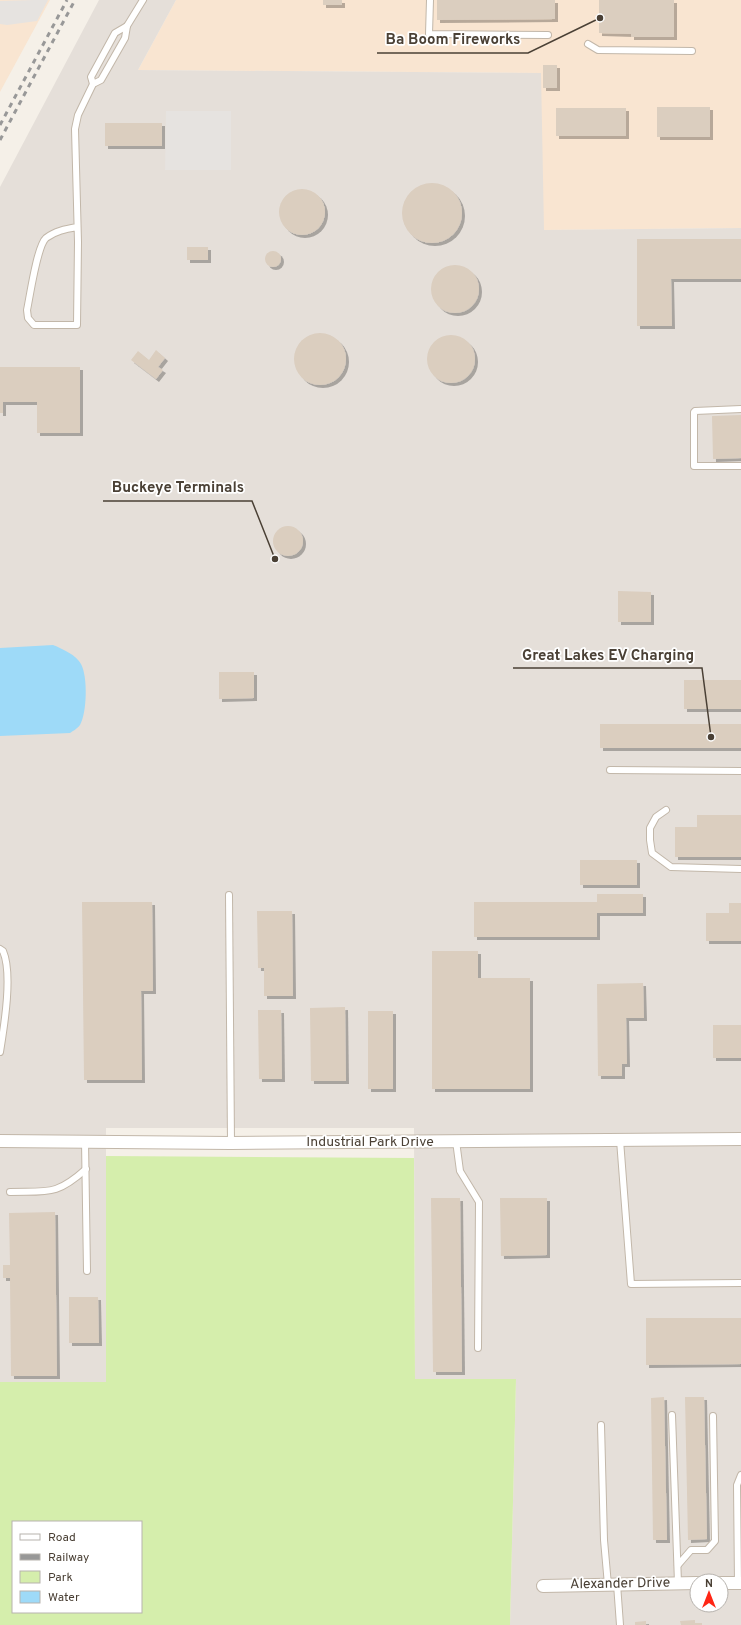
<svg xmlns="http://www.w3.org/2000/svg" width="741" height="1625" font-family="Overpass,sans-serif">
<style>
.commercial{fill:#f9e5d1}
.industrial{fill:#e5dfd9;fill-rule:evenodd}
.green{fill:#d5eeac;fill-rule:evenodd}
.parking{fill:#e6e3e0}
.water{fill:#9edaf8}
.building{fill:#dbcebf;filter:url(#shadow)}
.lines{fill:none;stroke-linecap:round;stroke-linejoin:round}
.lane-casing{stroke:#c2b7a9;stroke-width:8}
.street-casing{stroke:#c2b7a9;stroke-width:14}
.lane{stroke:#fff;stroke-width:6}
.street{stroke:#fff;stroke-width:12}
.rail{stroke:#989898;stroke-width:3;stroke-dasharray:5 5;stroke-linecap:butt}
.labels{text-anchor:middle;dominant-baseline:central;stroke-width:3.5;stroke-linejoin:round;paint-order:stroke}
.street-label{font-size:14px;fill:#4a4035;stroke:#fff}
.leader{fill:none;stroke:#4a4035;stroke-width:1.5}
.callout-dot{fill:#4a4035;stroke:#fff;stroke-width:1.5}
.callout-label{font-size:15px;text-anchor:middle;font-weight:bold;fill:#4a4035;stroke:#fff;stroke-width:3.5;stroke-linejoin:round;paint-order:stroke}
</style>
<defs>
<filter id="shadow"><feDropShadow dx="3" dy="3" stdDeviation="0" flood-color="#0004"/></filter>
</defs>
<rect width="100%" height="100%" fill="#f5f0e8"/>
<g class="commercial">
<path d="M0 0H50L0 92Z"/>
<path d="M176 0H741V228L543 230 540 73 138 70Z"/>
</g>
<path class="industrial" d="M99 0H176L138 70 541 73 544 230 741 228V1625H510L516 1379H415L414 1128H106V1382H0V187ZM697 1581H721V1605H697Z"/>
<path class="green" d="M106 1156 414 1158 415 1379H516L510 1625H0V1382H106ZM13 1522H141V1612H13Z"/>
<g class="parking">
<path d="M34 0H48L37 21 7 25 0 24V1Z"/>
<path d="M166 111H231V170H165Z"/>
</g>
<path class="water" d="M53 645C63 649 76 655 81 664 88 677 87 713 80 725 78 728 73 731 70 733L0 736V648Z"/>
<g class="building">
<rect x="323" y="0" width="19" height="5"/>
<path d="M437 0H555V19L437 20Z"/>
<path d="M599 0H674V37H631V34L599 33Z"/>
<rect x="543" y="65" width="14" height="23"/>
<rect x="657" y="107" width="53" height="30"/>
<rect x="556" y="108" width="70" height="28"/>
<rect x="105" y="123" width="57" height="23"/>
<circle cx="432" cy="213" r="30"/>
<circle cx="302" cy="212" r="23"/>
<path d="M637 239H741V279H671L672 326H637Z"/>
<rect x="187" y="247" width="21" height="13"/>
<circle cx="273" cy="259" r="8"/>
<circle cx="455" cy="289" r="24"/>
<circle cx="320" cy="359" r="26"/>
<circle cx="451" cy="359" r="24"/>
<path d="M156 350 165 358 158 367 163 370 156 379 131 360 138 351 149 360Z"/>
<path d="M0 367H80V433H37V402H3V413H0Z"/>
<path d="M741 415V458L713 459 712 416Z"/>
<circle cx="288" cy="541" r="15"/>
<path d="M618 591 651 592V622H618Z"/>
<path d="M219 672H254V698L219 699Z"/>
<rect x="684" y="680" width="57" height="29"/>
<rect x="600" y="724" width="141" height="24"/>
<path d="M697 815H741V857H675V827H697Z"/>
<rect x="580" y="860" width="57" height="25"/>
<path d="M597 894H643V913H597V937H474V902H597Z"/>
<path d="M82 902H152L153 991H141L142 1080H84Z"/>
<path d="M729 903H741V941H706V913H729Z"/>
<path d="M257 911H292L293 996H264V968H258Z"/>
<path d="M432 951H478V978H530V1089H432Z"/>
<path d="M643 983 644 1018H626L627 1064H622V1076H598L597 984Z"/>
<path d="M345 1007 346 1081H311L310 1008Z"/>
<path d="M258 1010H281L282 1079H259Z"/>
<rect x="368" y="1011" width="25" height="78"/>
<rect x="713" y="1025" width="28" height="33"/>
<path d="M431 1198H460L462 1372H433Z"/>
<path d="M500 1198H547V1255L501 1256Z"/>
<path d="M55 1212 57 1376H11L10 1278H3V1265H10L9 1213Z"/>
<path d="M69 1297H98L99 1343H69Z"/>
<path d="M646 1318H741V1364L646 1365Z"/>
<path d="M664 1397 667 1540H653L651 1398Z"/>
<path d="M685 1397H704L707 1539 688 1540Z"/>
<path d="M695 1620V1623H702V1625H681L680 1621Z"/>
<path d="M646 1621V1625H635V1622Z"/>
</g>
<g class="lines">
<defs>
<g id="lane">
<path d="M430 0 429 34 548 35"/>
<path d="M588 44 598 50 692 51"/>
<path d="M93 84 91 77 115 33 127 26 143 0"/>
<path d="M77 227C66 229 55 231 46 238 37 246 30 296 27 310L28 318 34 325H77L78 242 75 129 78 115 93 84 101 80 125 38 127 26"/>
<path d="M741 409 695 411 694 412V466H741"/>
<path d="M610 770 741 771"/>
<path d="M666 810 656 817 650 828V840L652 853 671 867 741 869"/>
<path d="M229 895 231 1143"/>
<path d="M0 949 3 951C13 974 4 1027 0 1052"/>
<path d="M620 1140 631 1284 741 1283"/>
<path d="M85 1141 87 1271"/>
<path d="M456 1141 460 1171 479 1202 478 1348"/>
<path d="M10 1192C48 1191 56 1196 86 1169"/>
<path d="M672 1415 678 1583"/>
<path d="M601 1425 604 1540 608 1585"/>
<path d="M678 1565 691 1550H707L715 1541 713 1416"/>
<path d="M738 1583 737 1485 741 1475"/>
<path d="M617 1584 620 1625"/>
</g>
<g id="street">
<path d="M0 1141 231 1143 741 1139"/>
<path d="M721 1583H741"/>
<path d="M543 1586 697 1583"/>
</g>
</defs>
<use href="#lane" class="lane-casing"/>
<use href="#street" class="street-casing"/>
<use href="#lane" class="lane"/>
<use href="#street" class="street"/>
<g class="rail">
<path d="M0 125 67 0"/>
<path d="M0 140 75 0"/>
</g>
</g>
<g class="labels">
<g class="street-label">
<text x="370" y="1142">Industrial Park Drive</text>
<text transform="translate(620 1584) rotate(-1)">Alexander Drive</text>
</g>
</g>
<path class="leader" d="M600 18L528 53H377M275 559L252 501H103M711 737L702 668H513"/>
<g class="callout-dot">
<circle cx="600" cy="18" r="4"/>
<circle cx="275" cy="559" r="4"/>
<circle cx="711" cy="737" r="4"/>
</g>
<g class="callout-label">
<text x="453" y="44">Ba Boom Fireworks</text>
<text x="178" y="492">Buckeye Terminals</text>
<text x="608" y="660">Great Lakes EV Charging</text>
</g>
<rect x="12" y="1521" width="130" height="92" fill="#ffffff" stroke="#b7b3ae"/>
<rect x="20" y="1534" width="20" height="6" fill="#ffffff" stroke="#b7b3ae"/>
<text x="48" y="1541" font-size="12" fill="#4a4035">Road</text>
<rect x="20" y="1554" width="20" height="6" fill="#989898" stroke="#b7b3ae"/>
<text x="48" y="1561" font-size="12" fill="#4a4035">Railway</text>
<rect x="20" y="1571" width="20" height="12" fill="#d5eeac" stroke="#b7b3ae"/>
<text x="48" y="1581" font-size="12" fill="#4a4035">Park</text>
<rect x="20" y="1591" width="20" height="12" fill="#9edaf8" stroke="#b7b3ae"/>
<text x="48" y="1601" font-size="12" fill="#4a4035">Water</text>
<g transform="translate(709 1593)"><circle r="19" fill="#ffffff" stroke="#b7b3ae"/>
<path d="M0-3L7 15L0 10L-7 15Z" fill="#ff2615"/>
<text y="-6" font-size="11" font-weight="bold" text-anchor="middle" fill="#4a4035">N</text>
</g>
</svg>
